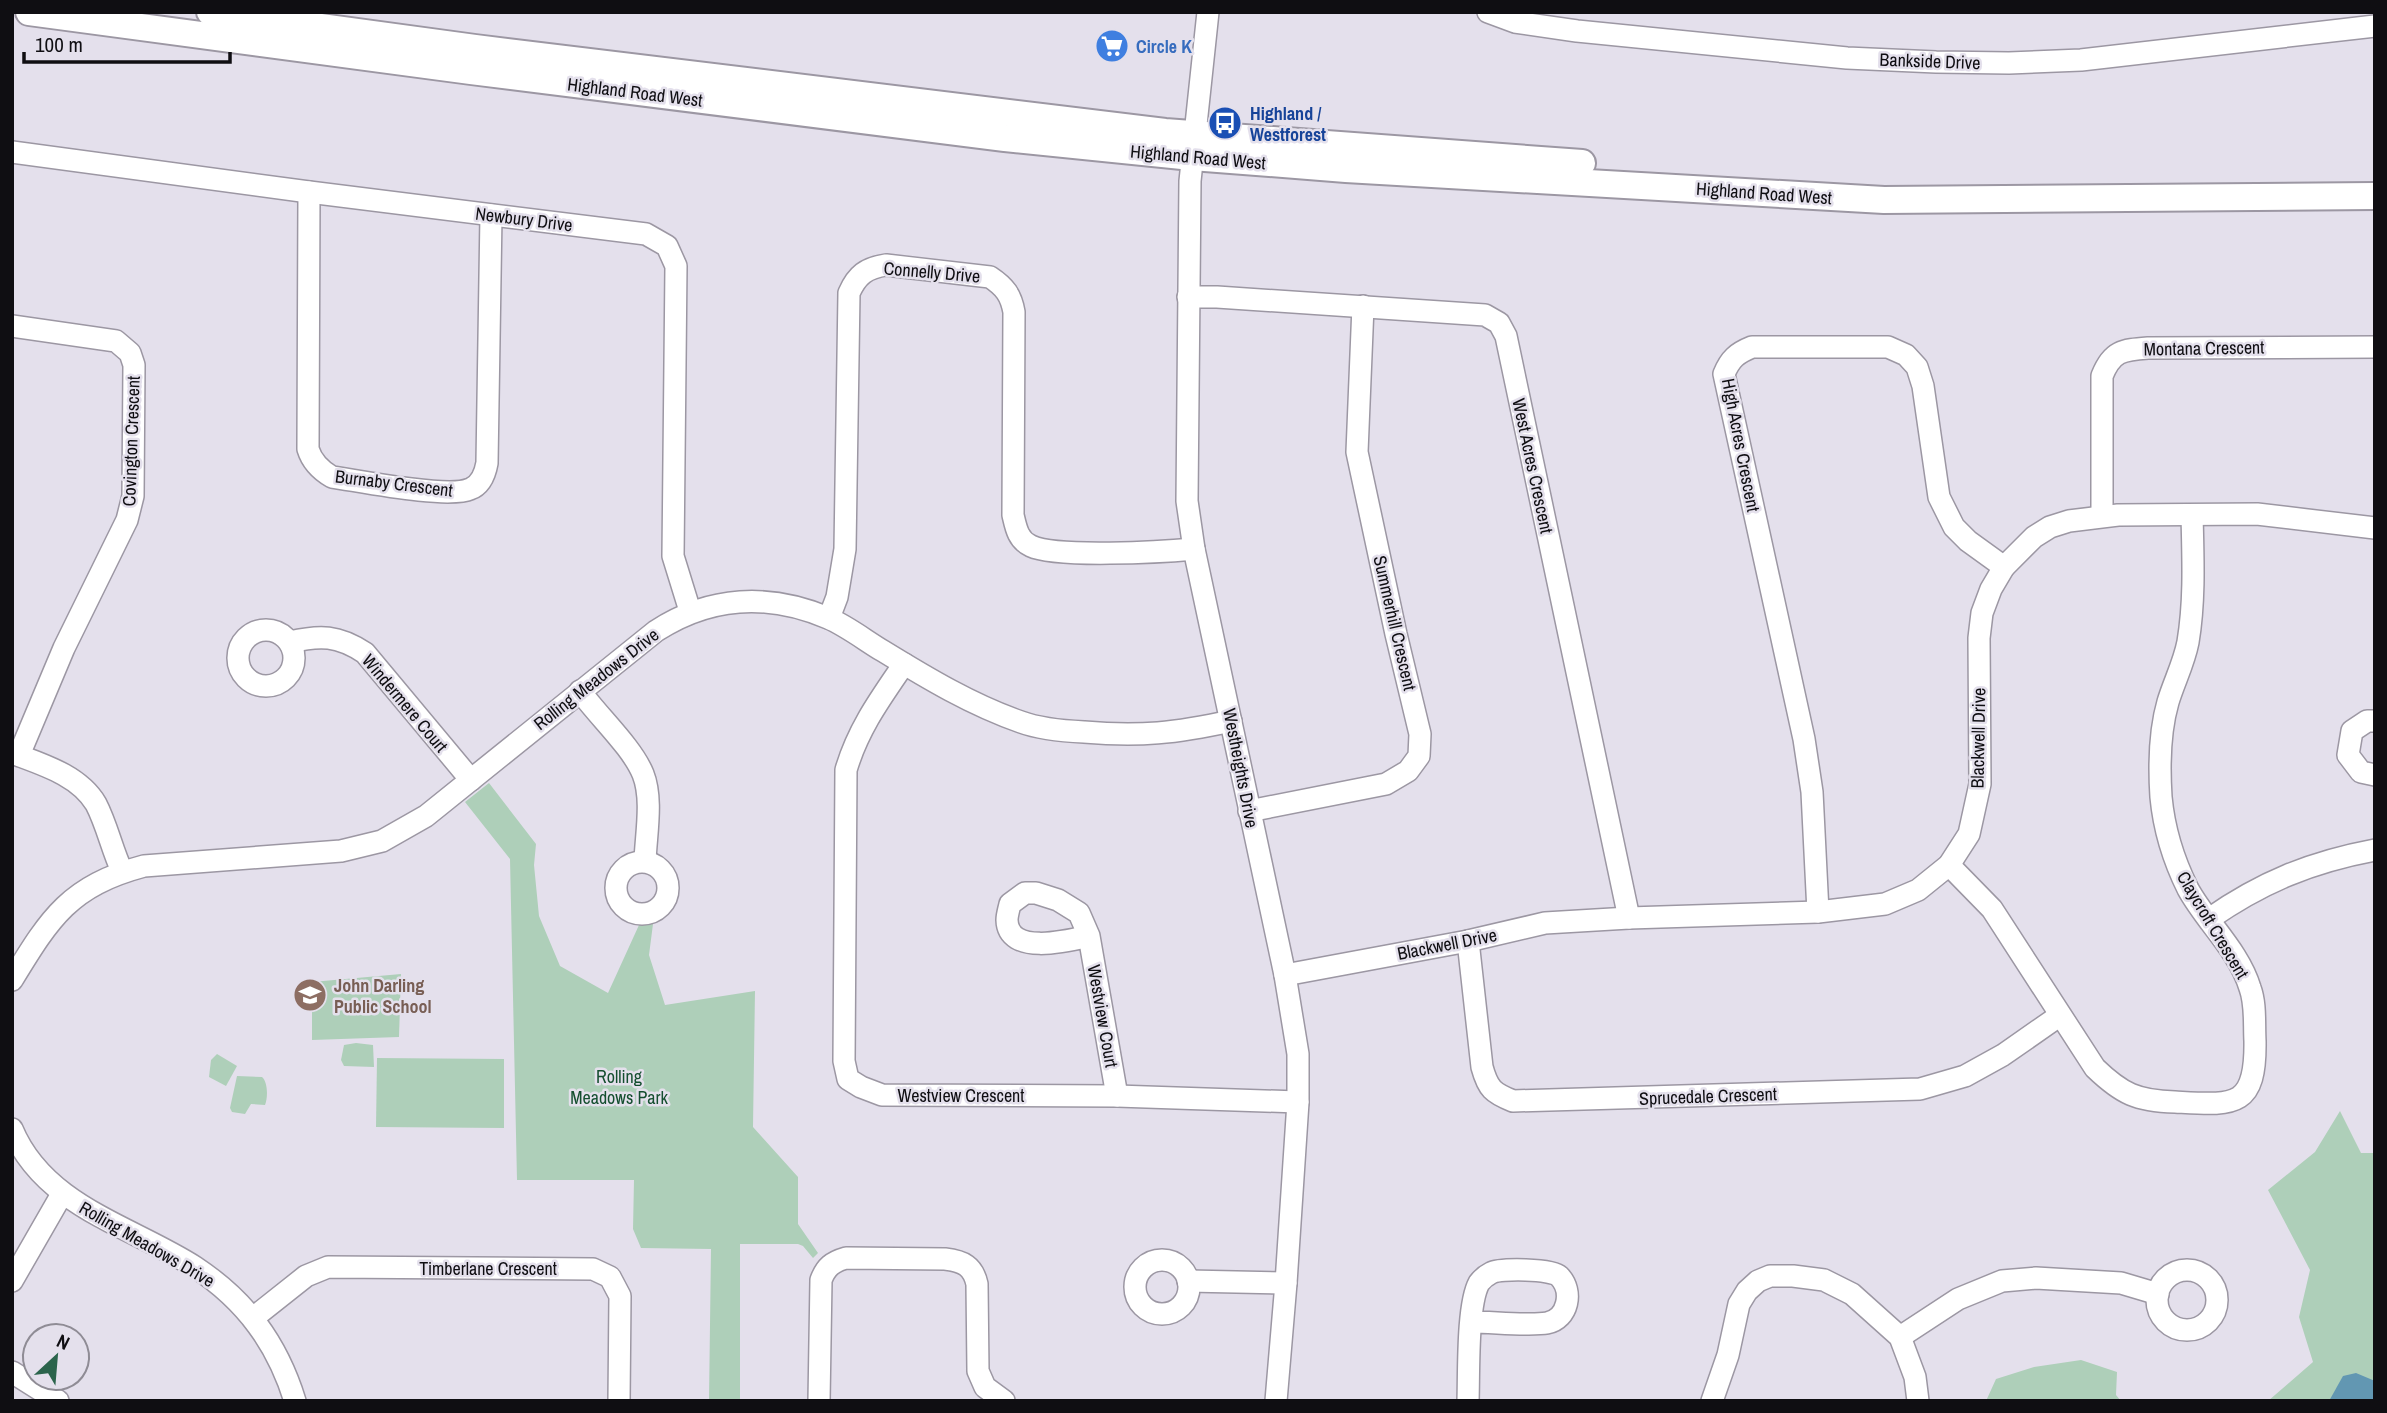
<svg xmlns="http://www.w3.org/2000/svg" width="2387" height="1413" font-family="'Archivo Narrow',sans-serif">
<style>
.green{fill:#aecfb9}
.water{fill:#6297b2}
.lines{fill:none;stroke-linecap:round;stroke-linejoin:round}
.minor-casing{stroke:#9c97a3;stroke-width:24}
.major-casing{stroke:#9c97a3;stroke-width:30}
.minor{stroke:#fff;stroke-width:21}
.major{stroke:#fff;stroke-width:26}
.labels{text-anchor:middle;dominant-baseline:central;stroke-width:5;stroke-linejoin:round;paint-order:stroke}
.shop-label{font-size:18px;font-weight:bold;fill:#366cbe;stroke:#e4e0ec;text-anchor:start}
.street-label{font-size:18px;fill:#0f0e12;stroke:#e4e0ec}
.transit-label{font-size:18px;font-weight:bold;fill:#164399;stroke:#e4e0ec;text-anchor:start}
.education-label{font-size:18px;font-weight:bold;fill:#785e54;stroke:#e4e0ec;text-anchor:start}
.park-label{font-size:18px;fill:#144e2f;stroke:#e4e0ec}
</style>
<rect width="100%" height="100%" fill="#e4e0ec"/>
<g class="green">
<path d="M489 783 536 844 534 865 539 916 560 966 608 993 639 925 653 924 649 955 665 1005 755 991 753 1127 798 1177V1224L818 1253 813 1258 803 1246 798 1244H740V1401H709L711 1249 641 1248 633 1229 634 1180H517L510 859 465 802Z"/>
<path d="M401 974 399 1037 312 1040V982Z"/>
<path d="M356 1043 373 1045 374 1067 344 1066 341 1060 344 1045Z"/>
<path d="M217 1054 237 1066 226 1086 209 1077 211 1060Z"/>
<path d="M377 1058 504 1059V1128L376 1127Z"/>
<path d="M237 1076 262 1077C268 1082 268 1098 265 1105L251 1104 245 1114 232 1112 230 1108Z"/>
<path d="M2340 1111 2361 1153H2375V1401H2268L2313 1362 2299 1317 2310 1270 2268 1190 2315 1152Z"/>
<path d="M2081 1360 2117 1372 2116 1395 2121 1401H1986L1996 1379 2034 1367Z"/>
</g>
<path class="water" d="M2356 1373 2375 1381V1401H2329L2343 1376Z"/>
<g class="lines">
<defs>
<g id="minor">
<path d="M1208 12 1190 181 1187 501 1194 549 1285 975 1298 1054V1102L1286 1283 1276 1401"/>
<path d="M1488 12 1515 22 1577 31 1847 58 1936 62 2009 63 2081 60 2375 26"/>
<path d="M12 152 309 192 646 234 667 246 676 266 673 556 690 611"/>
<path d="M309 192 308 449C312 462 320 470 332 477 360 481 448 499 470 489 481 485 485 474 487 463L491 215"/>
<path d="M1188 297H1217L1485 315 1499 323 1506 336 1629 918"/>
<path d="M12 326 116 341 130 353 134 365 133 496 127 520 64 648 19 755"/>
<path d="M2102 515V376C2112 351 2122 350 2148 348L2375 347"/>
<path d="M829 618 837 597 845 549 849 293C857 275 866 268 886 265L990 277C1005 287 1011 295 1014 312L1013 515C1016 528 1018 540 1031 546 1056 558 1162 552 1194 549"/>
<circle cx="266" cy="658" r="28"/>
<path d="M290 642C320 635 338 635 365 653L471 780"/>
<path d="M904 664C880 699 858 729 846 770L844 1061 848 1079 861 1087 882 1095 1117 1096 1298 1102"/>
<path d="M580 691C598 716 632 747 643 774 653 799 646 834 645 861"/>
<path d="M2375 721H2367L2352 731 2348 755 2361 772 2375 775"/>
<path d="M12 753C41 764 79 775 96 804 107 825 112 850 122 871"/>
<path d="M1249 811 1386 784 1408 771 1419 756 1420 734 1396 634 1357 452 1363 306"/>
<circle cx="642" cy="888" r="26"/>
<path d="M1949 865 1992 909 2095 1068C2122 1094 2137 1101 2175 1102 2234 1105 2256 1109 2255 1041 2254 1023 2256 1004 2250 988 2239 951 2206 922 2188 889 2174 861 2164 829 2161 797 2159 766 2159 733 2168 702 2174 682 2184 663 2188 642 2195 600 2193 557 2192 515"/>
<path d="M1818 912 1812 792 1804 739 1724 374C1730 359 1737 353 1752 347H1888L1906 355 1917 367 1923 386 1939 497 1954 527 1968 541 2004 567"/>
<path d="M2209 919C2262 882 2311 862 2375 850"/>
<path d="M1089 936C1068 941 1008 956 1007 920 1007 915 1009 909 1010 904L1025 893H1036L1058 900 1079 913 1089 936 1117 1096"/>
<path d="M1468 941 1482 1067C1488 1089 1493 1093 1513 1101L1920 1089 1965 1076 2003 1055 2059 1016"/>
<path d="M1285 975 1468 941 1545 923 1629 918 1818 912 1885 904 1918 890 1949 865 1969 834 1980 784 1979 638 1982 613 1991 589 2004 567 2034 537 2050 527 2069 521 2118 515 2257 514 2375 528"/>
<path d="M12 980C50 918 69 886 144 866L341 851 382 841 426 816 656 631C710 596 769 593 828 618 847 626 866 641 883 651 927 678 972 705 1021 722 1040 729 1063 731 1084 732 1140 737 1176 733 1231 721"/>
<path d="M12 1129C44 1206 131 1226 195 1267 246 1301 277 1343 295 1401"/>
<circle cx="1162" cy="1287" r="27"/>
<circle cx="2187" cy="1300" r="30"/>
<path d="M12 1281 62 1194"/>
<path d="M1188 1281 1286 1283"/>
<path d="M253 1318 306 1276 328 1267 593 1269 610 1277 620 1296 619 1401"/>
<path d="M1900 1337 1958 1299 2002 1281 2036 1278 2121 1283 2158 1294"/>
<path d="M12 1372 58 1401"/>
<path d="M819 1401 821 1280C826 1267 832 1262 846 1258L945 1259C963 1261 973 1266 977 1284L978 1371 985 1387 1004 1401"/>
<path d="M1468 1401C1469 1373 1467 1305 1479 1283 1482 1279 1487 1275 1491 1273 1500 1268 1552 1269 1559 1276 1574 1291 1568 1319 1547 1323 1530 1326 1492 1322 1472 1322"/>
<path d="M1712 1401 1728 1355 1739 1304 1747 1291 1758 1281 1770 1276H1793L1824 1280 1852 1294 1900 1337 1915 1377 1918 1401"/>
</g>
<g id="major">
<path d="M29 12 471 71 1005 138 1192 157 1346 169 1884 200 2375 196"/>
<path d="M210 12 475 48 1165 132 1582 163"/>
</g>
</defs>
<use href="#minor" class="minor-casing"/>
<use href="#major" class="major-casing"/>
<use href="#minor" class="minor"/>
<use href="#major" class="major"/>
</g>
<defs>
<symbol id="supermarket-disc" viewBox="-11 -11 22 22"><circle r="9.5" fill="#3f7fe0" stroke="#e4e0ec"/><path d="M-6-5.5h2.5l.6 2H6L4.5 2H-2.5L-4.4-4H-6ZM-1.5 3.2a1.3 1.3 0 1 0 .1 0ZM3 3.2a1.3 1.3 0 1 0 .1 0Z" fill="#fff"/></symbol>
<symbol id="bus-disc" viewBox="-11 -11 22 22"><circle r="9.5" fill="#1a4fb4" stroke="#e4e0ec"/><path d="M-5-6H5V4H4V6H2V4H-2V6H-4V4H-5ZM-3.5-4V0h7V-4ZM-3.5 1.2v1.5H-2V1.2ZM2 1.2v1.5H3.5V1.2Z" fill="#fff"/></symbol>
<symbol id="school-disc" viewBox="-11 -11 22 22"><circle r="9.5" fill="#8d6e63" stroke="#e4e0ec"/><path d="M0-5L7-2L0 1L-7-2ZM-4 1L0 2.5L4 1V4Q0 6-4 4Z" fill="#fff"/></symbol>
</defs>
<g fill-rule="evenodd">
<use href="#supermarket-disc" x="1093" y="27" width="38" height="38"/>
<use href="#bus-disc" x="1206" y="104" width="38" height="38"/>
<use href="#school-disc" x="291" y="976" width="38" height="38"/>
</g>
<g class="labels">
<g class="shop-label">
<text x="1136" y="46">Circle K</text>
</g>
<g class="street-label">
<text transform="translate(1930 61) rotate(2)">Bankside Drive</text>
<text transform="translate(635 92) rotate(7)">Highland Road West</text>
<text transform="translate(1198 157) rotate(5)">Highland Road West</text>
<text transform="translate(1764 193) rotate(4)">Highland Road West</text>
<text transform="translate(524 219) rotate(7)">Newbury Drive</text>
<text transform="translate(932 272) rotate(5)">Connelly Drive</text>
<text transform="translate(2204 348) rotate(-1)">Montana Crescent</text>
<text transform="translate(131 441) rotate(-88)">Covington Crescent</text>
<text transform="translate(1741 445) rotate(79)">High Acres Crescent</text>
<text transform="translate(1533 466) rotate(78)">West Acres Crescent</text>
<text transform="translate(394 483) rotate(7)">Burnaby Crescent</text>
<text transform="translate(1395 623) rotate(77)">Summerhill Crescent</text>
<text transform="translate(596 679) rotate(-38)">Rolling Meadows Drive</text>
<text transform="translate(405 703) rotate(50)">Windermere Court</text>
<text transform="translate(1978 738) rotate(-89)">Blackwell Drive</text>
<text transform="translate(1241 768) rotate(79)">Westheights Drive</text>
<text transform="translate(2213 925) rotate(59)">Claycroft Crescent</text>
<text transform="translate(1447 944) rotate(-11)">Blackwell Drive</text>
<text transform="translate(1103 1016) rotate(80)">Westview Court</text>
<text x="961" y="1095">Westview Crescent</text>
<text transform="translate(1708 1096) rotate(-2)">Sprucedale Crescent</text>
<text transform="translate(147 1244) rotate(30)">Rolling Meadows Drive</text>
<text x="488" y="1268">Timberlane Crescent</text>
</g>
<g class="transit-label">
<text x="1250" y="113">Highland /<tspan x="1250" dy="21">Westforest</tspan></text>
</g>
<g class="education-label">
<text x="334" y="985">John Darling<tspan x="334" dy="21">Public School</tspan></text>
</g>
<g class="park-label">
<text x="619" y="1076">Rolling<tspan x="619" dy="21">Meadows Park</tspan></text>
</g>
</g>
<rect width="2387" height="1413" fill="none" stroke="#0f0e12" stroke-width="28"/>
<g transform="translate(56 1357) rotate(26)"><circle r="33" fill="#e4e0ec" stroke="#8f8c95" stroke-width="2"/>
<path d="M0-5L12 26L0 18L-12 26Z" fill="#2b644c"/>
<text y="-10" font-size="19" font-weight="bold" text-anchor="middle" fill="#0f0e12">N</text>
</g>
<path d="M24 52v10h206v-10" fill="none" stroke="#0f0e12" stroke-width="3.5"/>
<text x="35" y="52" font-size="21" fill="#0f0e12" stroke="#e4e0ec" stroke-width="5" paint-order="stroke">100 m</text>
</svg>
